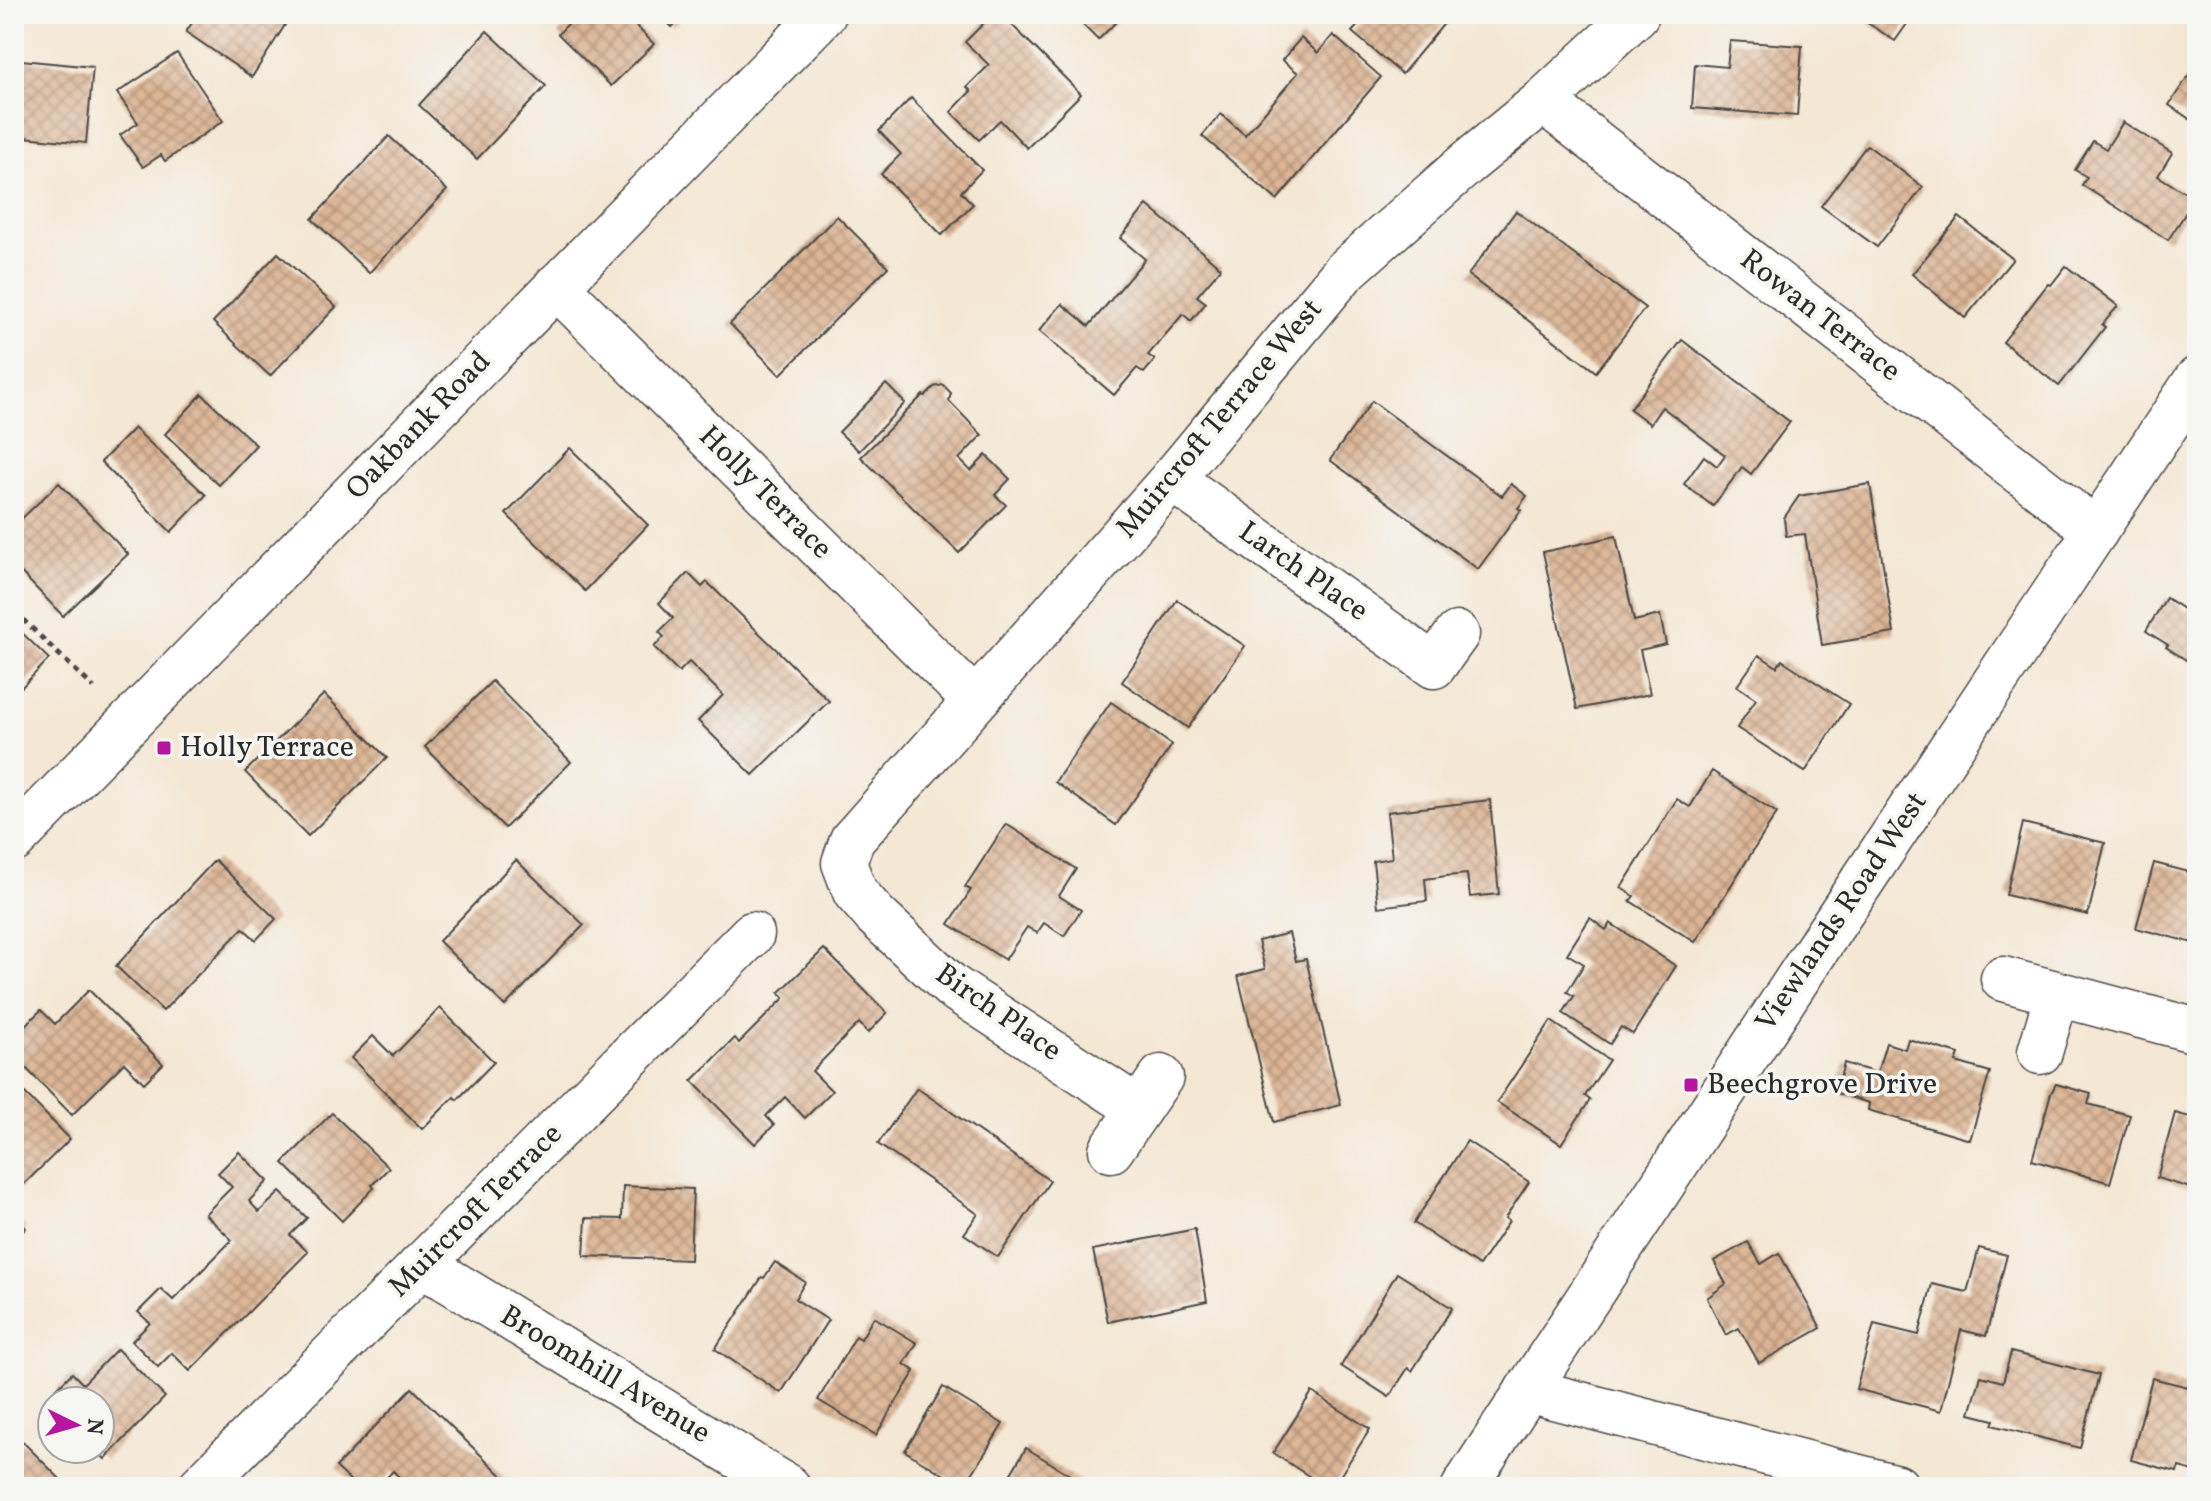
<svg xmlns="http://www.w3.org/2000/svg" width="2211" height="1501" font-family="Vollkorn,serif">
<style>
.building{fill:url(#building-cross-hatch)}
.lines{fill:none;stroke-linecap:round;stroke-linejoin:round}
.street-casing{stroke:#494744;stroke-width:47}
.secondary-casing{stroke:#494744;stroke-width:47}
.path{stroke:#494744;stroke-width:5;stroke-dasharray:6 6;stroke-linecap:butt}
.street{stroke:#fff;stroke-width:44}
.secondary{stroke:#fff;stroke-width:44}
.poi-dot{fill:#b5179e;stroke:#f6f6f2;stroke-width:3}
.labels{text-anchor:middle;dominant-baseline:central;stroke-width:7;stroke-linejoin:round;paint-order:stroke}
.street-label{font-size:30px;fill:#2b2b2b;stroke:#f6f6f2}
.poi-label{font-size:30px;fill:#2b2b2b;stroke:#f6f6f2;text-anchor:start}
</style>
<defs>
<pattern id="building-cross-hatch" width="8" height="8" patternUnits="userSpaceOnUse" patternTransform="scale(2)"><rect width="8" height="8" fill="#dcb595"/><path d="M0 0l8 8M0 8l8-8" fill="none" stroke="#b3937a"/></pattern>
</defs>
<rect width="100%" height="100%" fill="#f6f6f2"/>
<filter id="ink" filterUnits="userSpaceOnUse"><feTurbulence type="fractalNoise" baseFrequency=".0125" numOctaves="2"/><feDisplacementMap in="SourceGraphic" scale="16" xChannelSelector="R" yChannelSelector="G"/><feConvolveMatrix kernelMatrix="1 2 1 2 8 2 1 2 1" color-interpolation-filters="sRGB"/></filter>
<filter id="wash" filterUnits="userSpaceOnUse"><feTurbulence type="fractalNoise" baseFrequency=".006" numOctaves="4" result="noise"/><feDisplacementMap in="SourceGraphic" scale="32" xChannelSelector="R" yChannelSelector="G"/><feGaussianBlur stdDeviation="1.8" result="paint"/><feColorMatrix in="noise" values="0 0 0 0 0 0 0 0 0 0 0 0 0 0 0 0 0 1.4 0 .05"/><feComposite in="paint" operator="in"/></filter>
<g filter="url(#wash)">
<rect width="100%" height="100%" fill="#f4e7d4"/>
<g id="blocks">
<g class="building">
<path d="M198 14H268L285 25 252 77 186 32Z"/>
<path d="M578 14H624L654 44 611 86 558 34Z"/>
<path d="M659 14H685L672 27Z"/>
<path d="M993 14H1001L1081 94 1027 148 1000 120 979 140 951 112 971 91 967 87 989 65 965 42Z"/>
<path d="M1072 14H1124L1098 40Z"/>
<path d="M1368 14H1452L1402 74 1352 32Z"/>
<path d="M1854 14H1914L1895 41Z"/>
<path d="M487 31 546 86 477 159 419 105Z"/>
<path d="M1333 35 1381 77 1277 200 1202 136 1221 114 1245 135 1298 73 1282 60 1301 38 1318 53Z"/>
<path d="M1730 41 1802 46 1797 116 1692 108 1695 64 1727 67Z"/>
<path d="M177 53 223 121 165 161 161 155 143 167 120 135 138 123 117 93Z"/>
<path d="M21 60 93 67 86 143 14 136V89L18 90Z"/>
<path d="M2197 63V124L2169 105Z"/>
<path d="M911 98 982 170 961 192 973 204 942 235 881 174 901 154 879 131Z"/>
<path d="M2123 122 2172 153 2158 176 2195 199 2168 240 2082 185 2087 177 2075 170 2093 141 2106 149Z"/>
<path d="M389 136 447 190 369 273 312 219Z"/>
<path d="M1867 145 1923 187 1877 247 1821 206Z"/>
<path d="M1147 205 1221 268 1197 296 1206 303 1191 321 1183 314 1148 355 1155 360 1144 373 1137 368 1114 395 1039 331 1062 304 1089 326 1145 259 1120 238Z"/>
<path d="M1516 211 1645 308 1596 372 1468 275Z"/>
<path d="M837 216 888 267 780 375 730 324Z"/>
<path d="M1959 217 2013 259 1965 318 1912 274Z"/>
<path d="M278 253 336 307 270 376 213 322Z"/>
<path d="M2066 266 2118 306 2102 325 2105 327 2059 386 2003 342 2048 284 2051 285Z"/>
<path d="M1682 340 1790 422 1751 474 1742 467 1713 506 1684 484 1704 456 1717 466 1725 455 1662 407 1650 424 1630 409Z"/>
<path d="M886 384 905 403 859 451 839 432Z"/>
<path d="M943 385 951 393 949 401 982 435 959 459 971 471 986 455 1010 479 995 495 1006 505 959 553 861 457 923 395 925 396 934 387Z"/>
<path d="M202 394 256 445 219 485 165 434Z"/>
<path d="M1372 401 1502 496 1511 484 1527 496 1518 508 1521 510 1478 569 1330 460Z"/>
<path d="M134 428 206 495 171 532 101 462Z"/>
<path d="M570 448 648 525 585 591 506 514Z"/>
<path d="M59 483 128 554 63 616 14 565V526Z"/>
<path d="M1870 484 1894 633 1822 645 1805 534 1786 536 1784 518 1799 496Z"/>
<path d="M1616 536 1634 621 1660 615 1666 644 1640 650 1650 694 1577 709 1543 552Z"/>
<path d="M688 573 702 587 707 582 829 701 753 775 698 721 723 695 689 662 679 672 654 647 664 637 659 632 673 618 659 603Z"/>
<path d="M2197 596V667L2166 647 2168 645 2146 631 2166 598 2188 612Z"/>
<path d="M1177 600 1245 646 1188 728 1122 682Z"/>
<path d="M14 625 49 659 18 691 14 688Z"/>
<path d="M1759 655 1777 667 1782 660 1849 704 1805 772 1737 728 1756 699 1737 686Z"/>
<path d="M492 681 571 762 505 828 425 747Z"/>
<path d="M324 694 387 758 308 836 245 772Z"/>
<path d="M1111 702 1172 745 1116 825 1055 782Z"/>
<path d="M1712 771 1777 813 1695 942 1630 901 1634 896 1621 888 1677 799 1690 807Z"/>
<path d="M1490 800 1499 894 1470 897 1467 874 1446 876 1425 879 1427 901 1378 907 1373 861 1392 858 1387 812Z"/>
<path d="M2023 823 2105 843 2088 915 2006 895Z"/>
<path d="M1006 824 1076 869 1059 896 1081 910 1064 936 1044 923 1037 933 1027 927 1005 960 949 924 971 890 965 887Z"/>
<path d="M215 860 276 919 256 940 243 928 163 1011 116 966Z"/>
<path d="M516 860 584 925 505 1006 439 941Z"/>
<path d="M2154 863 2197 874V944L2136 928Z"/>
<path d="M1590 918 1606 930 1610 923 1676 966 1633 1034 1621 1027 1610 1044 1563 1013 1574 996 1567 992 1584 964 1567 954Z"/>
<path d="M1289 933 1296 961 1306 959 1341 1105 1274 1122 1238 976 1265 969 1258 941Z"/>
<path d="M824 949 887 1013 868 1033 859 1023 812 1071 832 1091 805 1118 785 1097 766 1116 774 1125 755 1144 692 1081 735 1038 739 1043 784 998 779 993Z"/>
<path d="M89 990 163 1064 144 1083 124 1063 72 1115 14 1056V1036L41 1010 55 1024Z"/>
<path d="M440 1008 494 1062 457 1100 454 1097 422 1129 351 1058 373 1036 393 1056Z"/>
<path d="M1551 1021 1609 1060 1585 1096 1590 1100 1561 1144 1497 1102Z"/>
<path d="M1908 1039 1959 1054 1956 1062 1990 1072 1970 1140 1868 1110 1869 1103 1836 1093 1844 1063 1877 1073 1886 1043 1905 1049Z"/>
<path d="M2056 1084 2091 1094 2088 1104 2130 1115 2110 1183 2032 1160 2051 1093Z"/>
<path d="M917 1088 1050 1181 998 1257 964 1234 978 1214 878 1144Z"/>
<path d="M23 1091 70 1139 14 1194V1099Z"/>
<path d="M332 1113 389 1168 372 1185 374 1188 342 1221 283 1163Z"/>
<path d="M2175 1113 2197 1119V1190L2157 1178Z"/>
<path d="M1467 1141 1529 1182 1505 1218 1509 1221 1479 1266 1414 1223Z"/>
<path d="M239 1152 268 1181 249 1201 259 1212 280 1192 307 1218 290 1235 308 1252 190 1371 172 1353 158 1367 132 1341 150 1323 138 1312 161 1289 173 1300 232 1240 205 1214 232 1187 218 1173Z"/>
<path d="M623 1186 693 1189 690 1260 584 1256 586 1218 622 1219Z"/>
<path d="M14 1215 26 1228 14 1241Z"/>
<path d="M1195 1229 1207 1301 1108 1322 1093 1250Z"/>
<path d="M1748 1242 1761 1264 1779 1253 1821 1328 1759 1363 1739 1328 1726 1335 1707 1298 1726 1284 1714 1261Z"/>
<path d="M1979 1248 2007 1255 1986 1336 1961 1330 1941 1411 1856 1389 1874 1324 1919 1335 1932 1284 1967 1292Z"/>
<path d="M775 1262 805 1282 795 1299 828 1320 781 1393 715 1349 762 1277 764 1278Z"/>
<path d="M1397 1273 1452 1308 1412 1371 1408 1368 1389 1397 1341 1366Z"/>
<path d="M874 1317 917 1343 904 1364 915 1371 876 1435 818 1400 856 1336 861 1339Z"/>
<path d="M117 1349 165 1397 105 1459 95 1449H100V1401H66L56 1389 72 1373 83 1384Z"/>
<path d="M2011 1352 2099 1375 2080 1448 1992 1425 1994 1420 1970 1414 1981 1376 2003 1382Z"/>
<path d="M2193 1364 2197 1365V1472L2179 1467 2177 1472 2131 1460 2152 1378 2188 1387Z"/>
<path d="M943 1387 1003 1424 964 1487 905 1451Z"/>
<path d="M412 1388 463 1438 514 1487H409L393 1471 378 1487H357L336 1467Z"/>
<path d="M1312 1392 1370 1429 1333 1487H1326L1273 1453Z"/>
<path d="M23 1442 68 1487H14V1452Z"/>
<path d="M1026 1448 1090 1487H1003Z"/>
</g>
</g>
</g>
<g filter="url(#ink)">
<use href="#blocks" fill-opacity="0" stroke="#494744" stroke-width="2"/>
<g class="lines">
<defs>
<g id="street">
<path d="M1543 101 2096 531"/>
<path d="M556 286 974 700"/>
<path d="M1172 479 1434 666 1457 634"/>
<path d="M2003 979 2197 1031"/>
<path d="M2040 1052 2057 994"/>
<path d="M1139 1109 951 986 875 915 855 892 844 863 852 840 1172 479 1344 272 1466 164 1543 101 1637 14"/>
<path d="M1111 1150 1161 1077"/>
<path d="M420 1266 443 1277 788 1487"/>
<path d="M1527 1390 1897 1487"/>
<path d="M200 1487 752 934"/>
<path d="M1464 1487 1829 931 2197 379"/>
</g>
<path id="secondary" d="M14 840 824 14"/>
</defs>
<use href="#street" class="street-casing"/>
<use href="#secondary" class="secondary-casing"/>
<path class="path" d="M14 611 94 688"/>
<use href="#street" class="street"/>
<use href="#secondary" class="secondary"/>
</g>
</g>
<g class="poi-dot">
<rect x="156" y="740" width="16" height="16" rx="4"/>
<rect x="1683" y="1077" width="16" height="16" rx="4"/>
</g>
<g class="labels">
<g class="street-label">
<text transform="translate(1820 316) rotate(38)">Rowan Terrace</text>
<text transform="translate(1220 419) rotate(-50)">Muircroft Terrace West</text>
<text transform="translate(419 426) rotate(-46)">Oakbank Road</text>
<text transform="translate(765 493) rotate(45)">Holly Terrace</text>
<text transform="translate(1303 572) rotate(35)">Larch Place</text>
<text transform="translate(1842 912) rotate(-56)">Viewlands Road West</text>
<text transform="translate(998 1013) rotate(35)">Birch Place</text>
<text transform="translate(476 1211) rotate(-45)">Muircroft Terrace</text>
<text transform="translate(605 1375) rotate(31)">Broomhill Avenue</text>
</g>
<g class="poi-label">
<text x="180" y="748">Holly Terrace</text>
<text x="1707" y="1085">Beechgrove Drive</text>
</g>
</g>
<rect width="2211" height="1501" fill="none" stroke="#f6f6f2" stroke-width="48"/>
<g transform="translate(76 1425) rotate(95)"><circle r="38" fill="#f6f6f2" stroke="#a5a5a2" stroke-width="2"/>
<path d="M0-6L14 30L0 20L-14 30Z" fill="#b5179e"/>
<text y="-12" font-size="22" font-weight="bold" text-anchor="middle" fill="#2b2b2b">N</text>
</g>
</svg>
